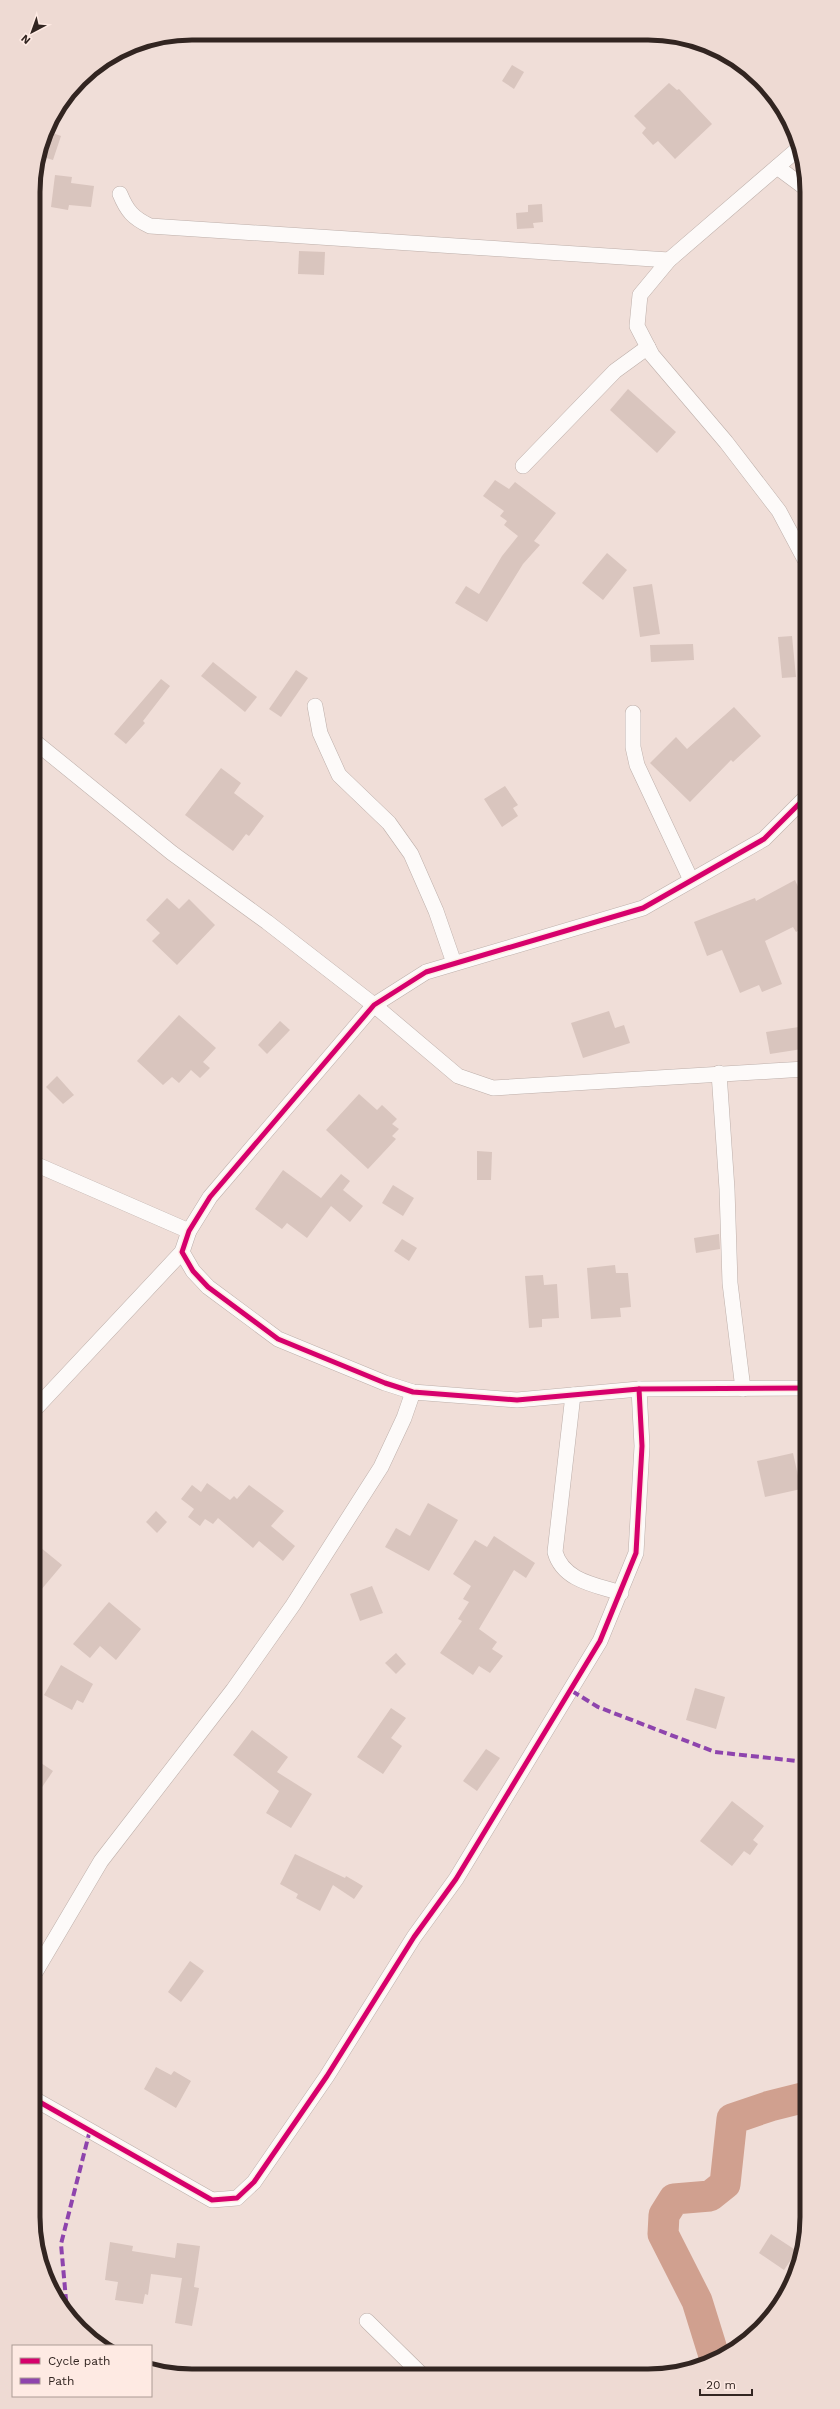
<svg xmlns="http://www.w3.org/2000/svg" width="840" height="2409" font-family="'Work Sans',sans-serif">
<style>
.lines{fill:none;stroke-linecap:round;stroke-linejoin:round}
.river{stroke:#d0a08f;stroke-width:31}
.building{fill:#d9c5be}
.street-casing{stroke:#bdafaa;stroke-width:16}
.street{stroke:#fdfaf9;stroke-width:15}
.quiet{stroke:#8e44ad;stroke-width:4;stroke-dasharray:8 4;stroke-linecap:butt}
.cycleway-casing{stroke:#feeae3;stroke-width:8}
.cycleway{stroke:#d6006c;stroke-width:5}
.rim{fill:none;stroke:#322521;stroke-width:5}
</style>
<rect width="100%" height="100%" fill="#f0ded8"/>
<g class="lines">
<path class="river" d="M715 2359 697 2301 663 2234 664 2215 674 2199 710 2196 725 2184 732 2119 770 2106 806 2097"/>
</g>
<g class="building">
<path d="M512 65 524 72 514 89 502 81Z"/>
<path d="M669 83 677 90 679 89 712 124 675 159 658 141 653 145 642 133 646 128 634 116Z"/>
<path d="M47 131 61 136 53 160 40 156Z"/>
<path d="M55 175 72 177 71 183 94 186 91 207 69 205 68 210 51 207Z"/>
<path d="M542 204 543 222 533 223 534 228 517 229 516 213 528 212V205Z"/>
<path d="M299 251 325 252 324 275 298 274Z"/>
<path d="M628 389 676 432 657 453 610 410Z"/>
<path d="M495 480 509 489 515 482 556 513 534 541 540 545 523 564 487 622 455 603 466 586 479 594 502 556 518 536 504 525 507 521 500 516 504 511 483 496Z"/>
<path d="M607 553 627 570 603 600 582 583Z"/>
<path d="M652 584 660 634 640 637 633 587Z"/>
<path d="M792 636 796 677 782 678 778 637Z"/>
<path d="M693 644 694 660 651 662 650 645Z"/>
<path d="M213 662 257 697 245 712 201 676Z"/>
<path d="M296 670 308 678 281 717 269 709Z"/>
<path d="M161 679 170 686 143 721 145 723 126 744 114 734Z"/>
<path d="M734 707 761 736 733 762 731 760 690 802 650 763 676 737 687 749Z"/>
<path d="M221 768 241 783 234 793 264 816 249 836 246 834 233 851 185 815Z"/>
<path d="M505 786 518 805 513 808 518 816 502 827 484 799Z"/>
<path d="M795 880 799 889 805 886V927L796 932 793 927 765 941 782 984 762 992 759 985 740 993 722 950 707 956 694 922 755 898 756 901Z"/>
<path d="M167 898 179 909 189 899 215 925 177 965 152 941 160 933 146 920Z"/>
<path d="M609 1011 615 1028 624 1025 630 1043 583 1058 571 1023Z"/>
<path d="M179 1015 216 1048 203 1062 210 1068 200 1078 191 1070 179 1083 172 1077 163 1085 137 1061Z"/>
<path d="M280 1021 290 1030 267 1054 258 1045Z"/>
<path d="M799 1027 802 1049 770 1054 766 1032Z"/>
<path d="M57 1076 74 1095 63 1104 46 1087Z"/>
<path d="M359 1094 377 1110 382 1105 397 1119 392 1124 399 1129 392 1136 396 1139 368 1169 326 1130Z"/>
<path d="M477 1151 492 1152 491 1180H477Z"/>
<path d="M283 1170 321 1198 341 1174 350 1181 343 1190 363 1206 350 1222 331 1206 307 1238 287 1223 282 1229 255 1209Z"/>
<path d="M393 1185 414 1198 403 1216 382 1203Z"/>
<path d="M719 1234 720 1249 696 1253 694 1238Z"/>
<path d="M402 1239 417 1248 409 1261 394 1251Z"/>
<path d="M615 1265 616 1273H628L631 1307 620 1308 621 1317 591 1319 587 1268Z"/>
<path d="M543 1275 544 1285 557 1284 559 1318 542 1319V1327L529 1328 525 1276Z"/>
<path d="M793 1453 801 1489 765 1497 757 1461Z"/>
<path d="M207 1483 230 1500 234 1496 237 1499 249 1485 284 1511 271 1526 295 1546 283 1561 259 1541 253 1548 218 1518 213 1524 205 1519 200 1526 188 1517 194 1509 181 1499 192 1485 201 1492Z"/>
<path d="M428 1503 458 1520 429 1571 385 1547 396 1528 410 1536Z"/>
<path d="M156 1511 167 1522 157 1533 146 1522Z"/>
<path d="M494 1536 535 1563 526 1578 514 1570 479 1629 497 1642 492 1649 503 1656 490 1673 479 1666 473 1675 440 1653 462 1621 458 1619 469 1602 463 1599 471 1586 453 1574 475 1540 487 1547Z"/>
<path d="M35 1543 62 1565 35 1597Z"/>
<path d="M372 1586 383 1613 360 1621 350 1594Z"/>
<path d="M109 1602 141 1629 116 1660 100 1646 90 1658 73 1644Z"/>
<path d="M396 1653 406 1664 396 1674 385 1663Z"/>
<path d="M61 1665 93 1684 83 1703 77 1700 72 1710 44 1695Z"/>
<path d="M695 1688 725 1697 716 1729 686 1720Z"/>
<path d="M391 1708 406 1718 391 1738 402 1746 383 1774 357 1757Z"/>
<path d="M252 1730 288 1757 277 1772 312 1794 291 1828 266 1813 279 1791 233 1755Z"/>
<path d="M486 1749 500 1758 477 1791 463 1781Z"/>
<path d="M35 1759 53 1771 36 1796 35 1775Z"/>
<path d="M732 1801 764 1826 753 1840 758 1844 750 1855 744 1851 732 1866 700 1841Z"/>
<path d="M295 1854 345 1878 346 1876 363 1886 354 1899 333 1885 320 1911 296 1898 298 1894 280 1884Z"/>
<path d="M190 1961 204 1971 181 2002 168 1992Z"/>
<path d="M156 2067 171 2075 174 2071 191 2081 176 2108 144 2089Z"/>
<path d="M771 2234 797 2251 784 2270 759 2253Z"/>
<path d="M110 2242 133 2246 132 2251 175 2258 177 2243 200 2246 194 2287 199 2288 192 2326 175 2323 182 2278 151 2274 148 2295 145 2294 143 2304 115 2300 118 2282 105 2280Z"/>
</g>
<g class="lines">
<defs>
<g id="street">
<path d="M799 148 669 260 640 295 637 326 652 355 726 442 779 511 804 558"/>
<path d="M777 167 804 187"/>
<path d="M120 194C127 211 133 218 150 226L669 260"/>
<path d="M523 466 615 371 648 347"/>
<path d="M315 706 320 733 339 775 389 823 411 854 436 911 454 963"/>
<path d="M633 713V747L637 765 691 880"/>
<path d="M34 741 172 853 267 922 374 1005 458 1076 493 1088 805 1069"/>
<path d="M805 798 764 839 643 908 426 972 374 1005 210 1197 189 1231 182 1252 193 1271 208 1287 278 1339 385 1383 413 1392 517 1400 639 1389 806 1388"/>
<path d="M719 1073 727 1189 730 1283 743 1389"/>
<path d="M35 1164 189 1231"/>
<path d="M573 1395 555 1552C563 1581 596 1585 621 1593"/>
<path d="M35 1409 182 1252"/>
<path d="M36 1971 101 1861 233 1690 293 1605 381 1467 404 1418 413 1392"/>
<path d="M36 2100 212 2200 237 2198 254 2182 327 2076 414 1937 456 1879 600 1641 636 1553 642 1446 639 1389"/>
<path d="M367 2321 420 2373"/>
</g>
</defs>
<use href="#street" class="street-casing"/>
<use href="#street" class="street"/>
<g class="quiet">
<path d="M572 1691 598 1707 715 1752 806 1762"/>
<path d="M90 2130 61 2244 67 2311 104 2346"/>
</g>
<defs>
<g id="cycleway">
<path d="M805 798 764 839 643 908 426 972 374 1005 210 1197 189 1231 182 1252 193 1271 208 1287 278 1339 385 1383 413 1392 517 1400 639 1389 806 1388"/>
<path d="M36 2100 212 2200 237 2198 254 2182 327 2076 414 1937 456 1879 600 1641 636 1553 642 1446 639 1389"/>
</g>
</defs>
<use href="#cycleway" class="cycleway-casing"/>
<use href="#cycleway" class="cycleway"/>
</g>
<path d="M0 0H840V2409H0ZM192 40H648A152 152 0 0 1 800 192V2217A152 152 0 0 1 648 2369H192A152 152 0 0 1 40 2217V192A152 152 0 0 1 192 40Z" fill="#eedad3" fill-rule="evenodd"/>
<path class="rim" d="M192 40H648A152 152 0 0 1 800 192V2217A152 152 0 0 1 648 2369H192A152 152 0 0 1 40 2217V192A152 152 0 0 1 192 40Z"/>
<rect x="12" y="2345" width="140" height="52" fill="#feeae3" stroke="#ac9b95"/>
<rect x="20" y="2358" width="20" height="6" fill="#d6006c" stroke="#ac9b95"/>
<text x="48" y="2365" font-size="12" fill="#322521">Cycle path</text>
<rect x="20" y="2378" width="20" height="6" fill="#8e44ad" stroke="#ac9b95"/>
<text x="48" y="2385" font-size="12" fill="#322521">Path</text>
<g transform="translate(32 32) rotate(221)" stroke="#feeae3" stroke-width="3" paint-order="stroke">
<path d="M0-3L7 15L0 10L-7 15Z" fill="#322521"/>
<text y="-6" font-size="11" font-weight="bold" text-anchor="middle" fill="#322521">N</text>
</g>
<path d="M700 2389v6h52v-6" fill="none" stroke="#322521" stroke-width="2"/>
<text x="706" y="2389" font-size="12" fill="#322521" stroke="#feeae3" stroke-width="3" paint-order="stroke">20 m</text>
</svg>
